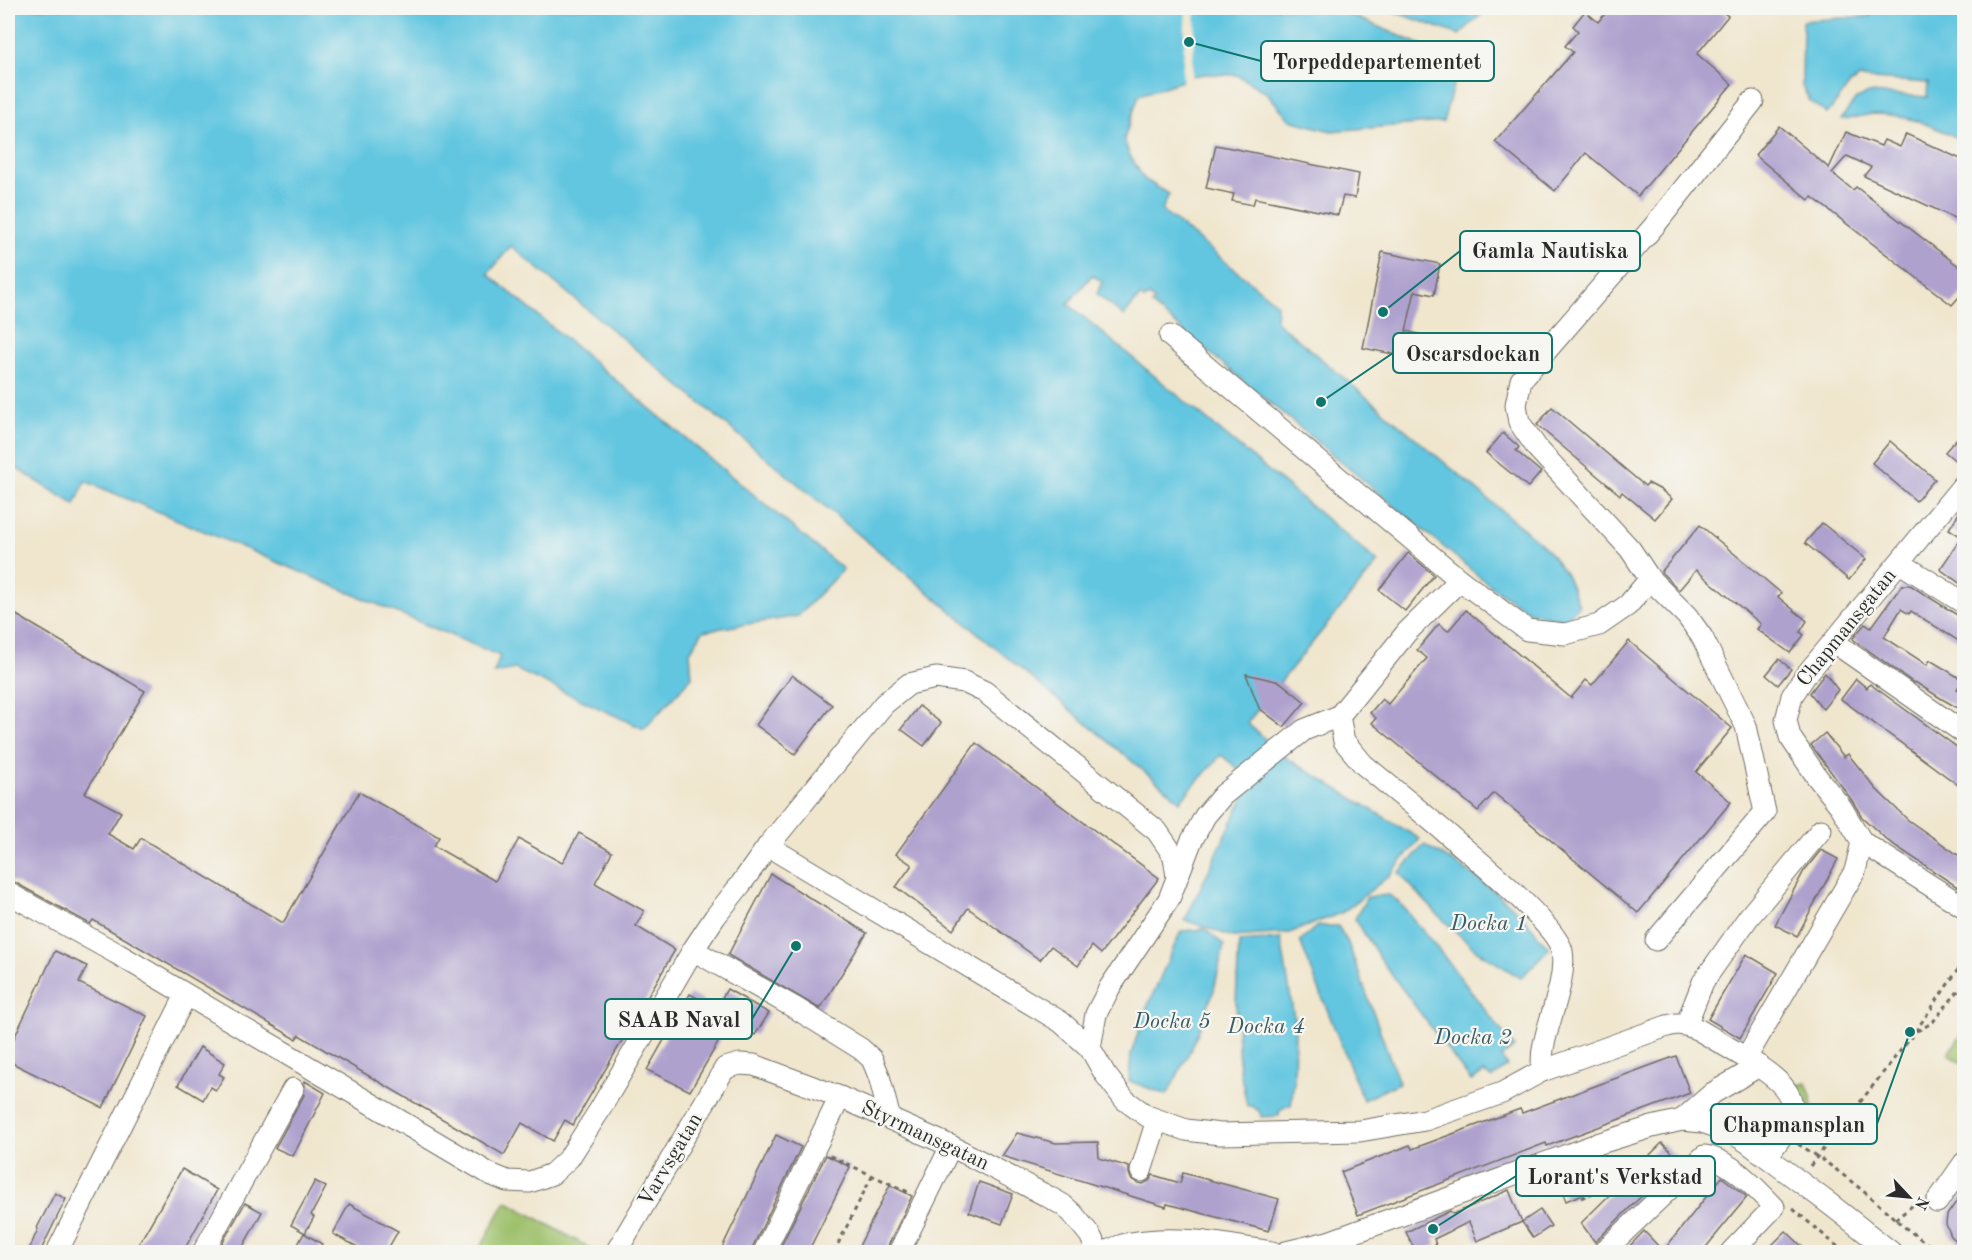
<svg xmlns="http://www.w3.org/2000/svg" width="1972" height="1260" font-family="'Old Standard TT',serif">
<style>
.green{fill:#9dc06a;stroke:#64764a;stroke-width:1.5}
.water{fill:#62c6e0;stroke:#467886;stroke-width:1.5}
.pier{fill:#f0e6ce}
.building{fill:#aea1ce}
.lines{fill:none;stroke-linecap:round;stroke-linejoin:round}
.minor-casing{stroke:#706c64;stroke-width:23}
.path{stroke:#706c64;stroke-width:3;stroke-dasharray:4.5 4.5;stroke-linecap:butt}
.minor{stroke:#fff;stroke-width:21}
.labels{text-anchor:middle;dominant-baseline:central;stroke-width:4.5;stroke-linejoin:round;paint-order:stroke}
.street-label{font-size:21px;fill:#2b2b2b;stroke:#f6f6f2}
.water-label{font-size:22px;font-style:italic;fill:#3c5a61;stroke:#f6f6f2}
.leader{fill:none;stroke:#0f766e;stroke-width:2}
.callout-dot{fill:#0f766e;stroke:#f6f6f2;stroke-width:2}
.callout{fill:#f6f6f2;stroke:#0f766e;stroke-width:2}
.callout-label{font-size:22px;text-anchor:middle;font-weight:bold;fill:#2b2b2b}
</style>
<rect width="100%" height="100%" fill="#f6f6f2"/>
<filter id="ink" filterUnits="userSpaceOnUse"><feTurbulence type="fractalNoise" baseFrequency=".0167" numOctaves="2"/><feDisplacementMap in="SourceGraphic" scale="12" xChannelSelector="R" yChannelSelector="G"/><feConvolveMatrix kernelMatrix="1 2 1 2 8 2 1 2 1" color-interpolation-filters="sRGB"/></filter>
<filter id="wash" filterUnits="userSpaceOnUse"><feTurbulence type="fractalNoise" baseFrequency=".008" numOctaves="4" result="noise"/><feDisplacementMap in="SourceGraphic" scale="24" xChannelSelector="R" yChannelSelector="G"/><feGaussianBlur stdDeviation="1.35" result="paint"/><feColorMatrix in="noise" values="0 0 0 0 0 0 0 0 0 0 0 0 0 0 0 0 0 1.4 0 .05"/><feComposite in="paint" operator="in"/></filter>
<g filter="url(#wash)">
<rect width="100%" height="100%" fill="#f0e6ce"/>
<g class="green">
<path d="M1964 1032V1066L1948 1053Z"/>
<path d="M1806 1083 1811 1096 1812 1112 1811 1124 1818 1139 1816 1146H1808L1795 1135 1800 1113 1794 1086Z"/>
<path d="M506 1201 597 1252H492L481 1246Z"/>
</g>
<g class="water">
<path d="M8 8H1351L1348 14 1460 61 1443 122 1331 131 1290 120 1267 93 1237 75 1205 74 1192 76 1182 81 1139 95 1124 139 1129 154 1144 179 1169 194 1162 210 1277 304 1276 321 1545 547 1566 574 1579 605 1565 621 1530 612 1493 588 1152 305 1155 301 1149 296 1144 299 1140 296 1124 316 1097 294 1102 282 1092 275 1068 304 1378 562 1247 723 1288 759 1420 839 1389 876 1343 912 1289 933 1233 937 1185 920 1252 780 1221 755 1180 801 511 246 488 274 843 569 798 616 703 631 690 652 692 677 644 729 515 669 494 673 500 656 85 481 75 505 8 463Z"/>
<path d="M1383 8H1488L1459 35Z"/>
<path d="M1870 8H1964V141C1935 127 1907 114 1874 114 1862 115 1852 120 1841 119L1856 99 1869 93 1927 97 1928 83 1860 78 1851 83 1827 114 1810 101 1802 86 1803 21 1870 16Z"/>
<path d="M1424 845C1459 864 1494 888 1522 916 1531 926 1540 938 1549 948L1521 978 1477 951 1440 917 1399 873Z"/>
<path d="M1389 895 1400 903 1442 954 1514 1047 1501 1057 1507 1066 1492 1078 1484 1073 1471 1081 1383 963 1355 919 1367 897Z"/>
<path d="M1317 926H1338L1348 943 1399 1083 1363 1100 1300 941Z"/>
<path d="M1205 929 1224 945 1214 990 1193 1045 1167 1095 1129 1081 1131 1054 1145 1012 1181 931Z"/>
<path d="M1281 939 1295 1024 1294 1081 1291 1106H1286L1279 1112V1116L1261 1117 1260 1112 1252 1106H1247L1239 1065 1236 1003 1239 942Z"/>
</g>
<path class="pier" d="M1186 8H1196L1192 79 1182 84Z"/>
<g id="blocks">
<g class="building">
<path d="M1610 8H1717L1728 16 1697 54 1732 84 1638 196 1586 153 1555 191 1495 142 1573 52 1565 46 1578 31 1573 26 1585 11 1598 22Z"/>
<path d="M1779 126 1829 168 1846 132 1881 146 1884 140 1900 147 1906 134 1965 161V223L1864 176 1871 167 1847 156 1832 173 1853 190 1856 187 1965 271V290L1952 305 1812 197 1809 200 1755 155Z"/>
<path d="M1216 145 1359 174 1355 198 1343 196 1338 215 1255 198 1253 205 1232 201 1234 194 1206 188Z"/>
<path d="M1382 252 1440 264 1434 295 1415 291 1406 331 1423 335 1418 359 1363 348Z"/>
<path d="M1552 407 1645 486 1648 483 1661 490 1672 499 1655 519 1622 492 1620 495 1537 425Z"/>
<path d="M1965 429V454L1958 463 1945 452Z"/>
<path d="M1503 433 1519 447 1516 451 1541 472 1528 487 1486 453Z"/>
<path d="M1890 441 1935 479 1916 501 1872 463Z"/>
<path d="M1965 503V587L1940 569 1962 537 1949 529Z"/>
<path d="M1822 523 1866 559 1849 580 1805 543Z"/>
<path d="M1700 525 1781 593 1778 597 1807 621 1800 632 1804 635 1790 653 1757 629 1761 624 1696 570 1679 590 1661 572Z"/>
<path d="M1408 553 1434 575 1405 611 1379 590Z"/>
<path d="M1902 585H1910L1965 620V645L1911 611 1909 614 1901 609 1884 637 1927 665 1930 660 1963 680 1957 689 1965 693V712L1942 699 1915 682 1914 683 1854 640 1853 638 1865 624 1871 628Z"/>
<path d="M8 610 145 691 85 793 121 812 108 834 134 849 141 838 283 923 359 792 439 837 434 846 495 881 519 839 562 863 579 833 612 852 595 883 644 911 636 926 675 950 573 1125 565 1120 553 1141 522 1123 504 1155 299 1035 296 1039 93 920 90 924 14 882 8 880Z"/>
<path d="M1466 610 1571 698 1586 680 1592 685 1629 641 1732 728 1696 772 1731 802 1638 913 1494 793 1478 811 1372 723 1376 718 1370 713 1382 699 1388 704 1427 658 1417 650 1439 624 1448 631Z"/>
<path d="M1779 659 1791 669 1778 685 1766 675Z"/>
<path d="M1825 673 1838 690 1823 709 1810 693Z"/>
<path d="M1246 674 1280 682 1305 702 1284 727 1259 708Z"/>
<path d="M792 675 832 705 795 754 756 725Z"/>
<path d="M1856 679 1867 688 1870 684 1965 753V790L1841 699Z"/>
<path d="M919 706 941 723 924 746 901 729Z"/>
<path d="M1825 733 1844 757 1848 754 1876 789 1908 820 1965 860V892L1888 841 1862 817 1851 799 1811 745Z"/>
<path d="M976 743 1159 878 1101 954 1092 946 1078 966 1051 946 1040 960 968 908 953 930 896 887 912 865 896 854Z"/>
<path d="M1821 850 1838 859 1797 936 1775 925 1804 871Z"/>
<path d="M771 874 867 933 820 1009 728 955Z"/>
<path d="M55 951 87 966 79 983 147 1016 103 1108 8 1061V1051Z"/>
<path d="M1746 954 1778 973 1740 1038 1708 1019Z"/>
<path d="M727 989 769 1013 755 1035 730 1022 690 1091 647 1070 690 994 716 1008Z"/>
<path d="M200 1047 225 1063 219 1074 224 1077 216 1090 210 1087 203 1100 178 1085Z"/>
<path d="M1676 1056 1690 1093 1547 1146 1546 1143 1358 1215 1341 1172 1410 1145 1412 1149 1520 1109 1522 1113Z"/>
<path d="M305 1081 325 1093 293 1156 275 1148 304 1095Z"/>
<path d="M1017 1133 1056 1143 1098 1142 1099 1158 1129 1167V1173L1131 1179 1138 1183 1143 1184 1149 1181 1153 1175 1180 1183 1183 1173 1279 1199 1269 1231 1167 1204 1166 1207 1002 1156Z"/>
<path d="M776 1135 801 1147 753 1246 751 1252H720Z"/>
<path d="M1662 1143 1679 1159 1595 1242 1581 1223Z"/>
<path d="M826 1155 850 1167 808 1252H778Z"/>
<path d="M1600 1157 1611 1182 1566 1201 1555 1176Z"/>
<path d="M182 1169 217 1190 183 1252H134Z"/>
<path d="M1722 1177 1747 1197 1702 1252H1624L1644 1231 1663 1251Z"/>
<path d="M315 1181 326 1187 311 1215 314 1217 305 1233 291 1225Z"/>
<path d="M979 1182 1013 1194 1002 1224 969 1212Z"/>
<path d="M890 1185 912 1196 888 1246 886 1252H856Z"/>
<path d="M1965 1189V1248L1951 1236 1946 1224 1947 1215Z"/>
<path d="M1509 1190 1522 1222 1477 1241 1469 1222 1434 1239 1436 1245 1420 1252H1416L1406 1232 1450 1211 1453 1214Z"/>
<path d="M55 1193 66 1199 61 1209 40 1252H28L38 1229 37 1228Z"/>
<path d="M245 1203 262 1212 240 1252H217Z"/>
<path d="M349 1204 398 1231 386 1252H367L333 1234Z"/>
<path d="M1540 1210 1551 1226 1533 1238 1522 1222Z"/>
<path d="M1786 1231 1808 1252H1765Z"/>
<path d="M304 1233 322 1244 317 1252H294Z"/>
</g>
</g>
</g>
<g filter="url(#ink)">
<use href="#blocks" fill-opacity="0" stroke="#706c64" stroke-width="1.5"/>
<g class="lines">
<defs>
<g id="minor">
<path d="M1170 336 1460 580 1527 630 1565 634 1599 625 1628 605 1650 579"/>
<path d="M1964 484 1805 676 1792 696 1786 720 1790 737 1817 777 1841 807 1862 842 1964 907"/>
<path d="M1900 563 1964 603"/>
<path d="M1835 643 1964 733"/>
<path d="M1339 716 1344 741 1363 764C1397 793 1556 917 1562 951 1567 980 1548 1019 1543 1049 1542 1056 1542 1064 1542 1071"/>
<path d="M768 846 1061 1022 1090 1048 1105 1074 1125 1100 1147 1116 1186 1130 1220 1134 1360 1131 1425 1120 1502 1093 1542 1071 1667 1026 1676 1024 1686 1025 1703 982 1748 918 1821 830"/>
<path d="M8 893 116 953 490 1174 507 1181 530 1182 552 1174 569 1158 599 1111 693 950 715 917 741 884 768 846 884 704 909 684 936 678 964 682 985 692 1157 831 1174 856 1177 877"/>
<path d="M1656 940 1765 812 1746 726 1702 637 1687 616 1650 579 1630 549 1537 448 1519 422 1516 405 1521 380 1655 225 1753 101"/>
<path d="M693 950 797 1009 861 1049 872 1059 879 1076 890 1119"/>
<path d="M1686 1025 1699 1030 1746 1058"/>
<path d="M1090 1048 1096 1014 1110 987 1169 899 1191 842 1205 816 1223 795 1304 730 1339 716 1407 632 1460 580"/>
<path d="M1682 1120 1713 1093 1759 1066"/>
<path d="M1767 1156C1775 1145 1785 1134 1790 1121 1802 1091 1767 1072 1746 1058L1855 871 1862 842"/>
<path d="M1141 1171 1157 1120"/>
<path d="M1937 1202 1964 1163"/>
<path d="M57 1252 186 995"/>
<path d="M203 1252 293 1089"/>
<path d="M616 1252 725 1068 740 1064 754 1065 840 1097 890 1119 951 1146 1047 1196 1063 1205 1072 1213 1090 1235 1098 1252"/>
<path d="M764 1252 840 1097"/>
<path d="M899 1252 951 1146"/>
<path d="M1104 1252C1113 1249 1122 1244 1131 1243 1177 1234 1226 1245 1272 1252"/>
<path d="M1286 1252 1328 1242 1597 1144 1652 1127 1682 1120 1702 1122 1729 1131 1747 1142 1831 1205 1891 1252"/>
<path d="M1603 1252 1704 1156C1729 1159 1757 1189 1774 1207L1731 1252"/>
</g>
</defs>
<use href="#minor" class="minor-casing"/>
<g class="path">
<path d="M1917 1031 1932 1023 1964 984"/>
<path d="M1727 1105 1752 1116 1767 1125"/>
<path d="M1798 1144C1833 1165 1864 1191 1894 1218 1908 1231 1924 1241 1939 1252"/>
<path d="M830 1156 908 1192"/>
<path d="M1604 1160 1617 1187"/>
<path d="M1810 1166 1915 1032 1964 961"/>
<path d="M1581 1198 1615 1183"/>
<path d="M1793 1209 1844 1252"/>
<path d="M1895 1220 1913 1205 1921 1202"/>
<path d="M834 1252 872 1176"/>
</g>
<use href="#minor" class="minor"/>
</g>
</g>
<g class="labels">
<g class="street-label">
<text transform="translate(1847 628) rotate(-51)">Chapmansgatan</text>
<text transform="translate(925 1136) rotate(25)">Styrmansgatan</text>
<text transform="translate(671 1160) rotate(-59)">Varvsgatan</text>
</g>
<g class="water-label">
<text x="1489" y="924">Docka 1</text>
<text x="1172" y="1022">Docka 5</text>
<text x="1266" y="1027">Docka 4</text>
<text x="1473" y="1038">Docka 2</text>
</g>
</g>
<path class="leader" d="M1189 42L1261 61M1383 312L1460 251M1321 402L1393 353M796 946L752 1019M1910 1032L1877 1124M1433 1229L1516 1176"/>
<g class="callout-dot">
<circle cx="1189" cy="42" r="6"/>
<circle cx="1383" cy="312" r="6"/>
<circle cx="1321" cy="402" r="6"/>
<circle cx="796" cy="946" r="6"/>
<circle cx="1910" cy="1032" r="6"/>
<circle cx="1433" cy="1229" r="6"/>
</g>
<g class="callout">
<rect x="1261" y="41" width="233" height="40" rx="6"/>
<rect x="1460" y="231" width="180" height="40" rx="6"/>
<rect x="1393" y="333" width="159" height="40" rx="6"/>
<rect x="605" y="999" width="147" height="40" rx="6"/>
<rect x="1711" y="1104" width="166" height="40" rx="6"/>
<rect x="1516" y="1156" width="199" height="40" rx="6"/>
</g>
<g class="callout-label">
<text x="1377" y="69">Torpeddepartementet</text>
<text x="1550" y="258">Gamla Nautiska</text>
<text x="1473" y="361">Oscarsdockan</text>
<text x="679" y="1027">SAAB Naval</text>
<text x="1794" y="1132">Chapmansplan</text>
<text x="1615" y="1184">Lorant's Verkstad</text>
</g>
<rect width="1972" height="1260" fill="none" stroke="#f6f6f2" stroke-width="30"/>
<g transform="translate(1909 1197) rotate(116)" stroke="#f6f6f2" stroke-width="4.5" paint-order="stroke">
<path d="M0-4.5L10 22L0 15L-10 22Z" fill="#2b2b2b"/>
<text y="-9" font-size="16" font-weight="bold" text-anchor="middle" fill="#2b2b2b">N</text>
</g>
</svg>
